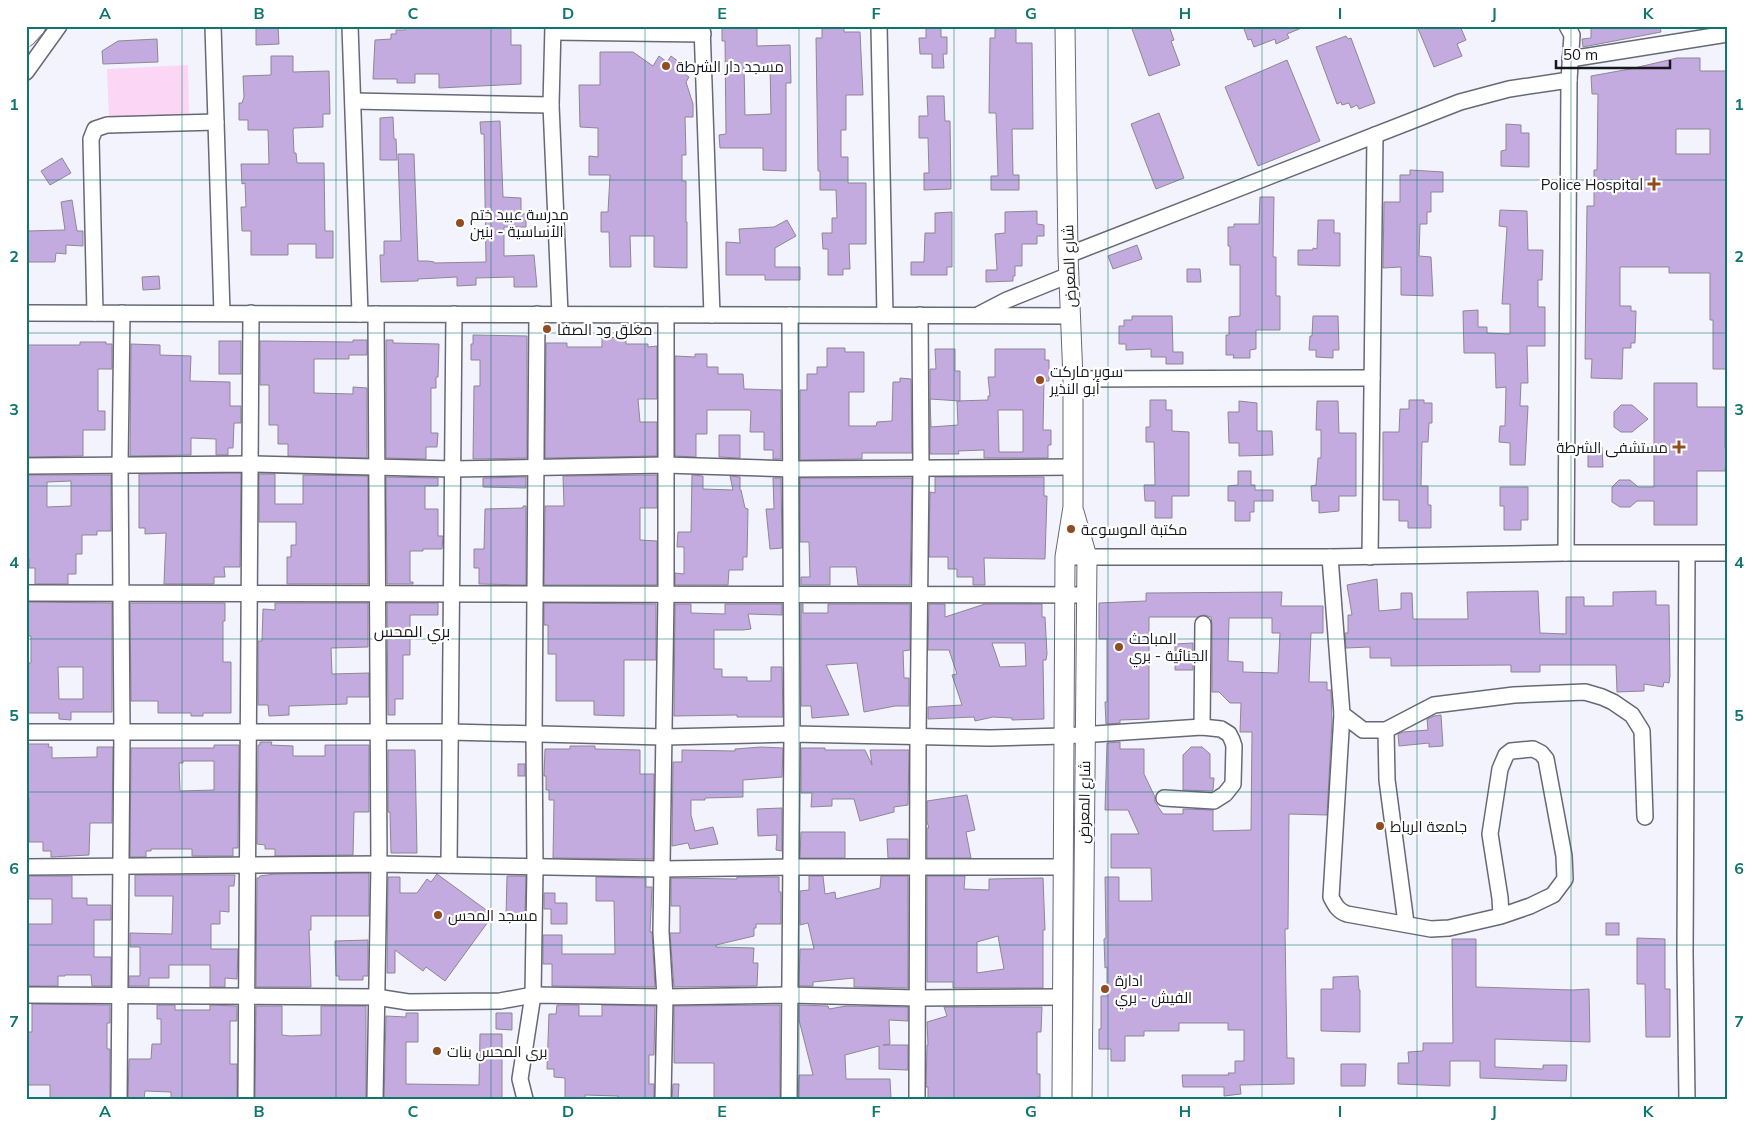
<svg xmlns="http://www.w3.org/2000/svg" width="1753" height="1125" font-family="Mulish,Cairo,sans-serif">
<style>
.green{fill:#fcd7f5}
.building{fill:#c3aadf;stroke:#8d8795;fill-rule:evenodd}
.lines{fill:none;stroke-linecap:round;stroke-linejoin:round}
.minor-casing{stroke:#676977;stroke-width:18}
.major-casing{stroke:#676977;stroke-width:21}
.minor{stroke:#fff;stroke-width:15}
.major{stroke:#fff;stroke-width:19}
.grid{fill:none;stroke:#0f766e;stroke-width:1;stroke-opacity:0.55}
.poi-dot{fill:#914c21;stroke:#fff;stroke-width:2}
.labels{text-anchor:middle;dominant-baseline:central;stroke-width:4.5;stroke-linejoin:round;paint-order:stroke}
.poi-label{font-size:15px;fill:#17181d;stroke:#fff;text-anchor:start}
.street-label{font-size:15px;fill:#17181d;stroke:#fff}
.neighbourhood-label{font-size:16px;fill:#17181d;stroke:#fff}
.neatline{fill:none;stroke:#0f766e;stroke-width:2}
.grid-label{font-size:16px;text-anchor:middle;font-weight:bold;fill:#0f766e}
</style>
<rect width="100%" height="100%" fill="#f2f3fd"/>
<path class="green" d="M188 65 189 116 109 119 107 69Z"/>
<g class="building">
<path d="M256 26H278L279 44 256 45Z"/>
<path d="M405 26H444V28L471 26H511V45H521V84L439 88V74H415V83H397V79H373L375 40 391 39V34H396V30H405Z"/>
<path d="M722 26H757V46L790 45 791 83H786V171L763 170V148H720L719 135 726 134 725 41H722ZM770 64 771 114 745 115 744 65Z"/>
<path d="M822 26H844V32H860L863 95H846V130H841V157H848V183H866V244H849L850 269H843V275H828V249H823L822 233H832V218H837L836 190H820V171H818L816 38H822Z"/>
<path d="M926 26H941V37H947V54H943L944 68H932V54H920L919 38H926Z"/>
<path d="M995 26H1016V43H1032L1033 129H1012L1013 175H1019V190H991V176H998L996 113H989L990 38H995Z"/>
<path d="M1131 26H1169L1174 40 1171 41 1180 65 1149 76Z"/>
<path d="M1243 26H1304V27L1287 34 1289 38 1276 44 1275 39 1254 47 1251 39 1248 40Z"/>
<path d="M1417 26H1460L1466 40 1457 44 1462 56 1434 67Z"/>
<path d="M1591 26H1618L1619 28 1630 26H1660L1661 32 1583 47 1582 39 1591 38Z"/>
<path d="M1346 36 1348 39 1351 38 1375 103 1359 109 1357 105 1351 108 1349 103 1342 105 1341 102 1337 104 1316 47Z"/>
<path d="M157 39 158 62 103 64 102 51 118 41Z"/>
<path d="M600 52H633L653 66 659 56 667 62 671 56 683 65 679 70 689 77 686 82 693 104V117H685L686 155H682V181H686V222H687V268L654 267V236H630L631 267H610L609 232H601V212H608L610 175H589V156L598 157V128L580 127 579 85H600Z"/>
<path d="M271 56H293V72L329 71 330 114H323V127L294 128 293 130 294 153H296L297 163H324L325 231H333V258H316V244H288V255H251V231H242L241 207H246L245 183 242 184 241 164H269L268 130H248V120H239V103H242L244 97 243 76 271 75Z"/>
<path d="M1677 58H1700V71H1727V369H1713V320H1710V273H1669V267H1620V306H1631V311H1636L1635 343H1631V348H1623L1622 379 1591 378 1592 359H1585L1587 206H1594V170H1597L1598 94H1592L1591 76 1630 69ZM1676 129H1710V154H1676Z"/>
<path d="M1287 60 1320 141 1258 166 1225 87Z"/>
<path d="M927 96H944L945 121H950L951 189 924 190V173H929L928 138H919V116H928Z"/>
<path d="M1159 113 1184 178 1156 189 1131 124Z"/>
<path d="M393 117 394 139H396L397 160H380V118Z"/>
<path d="M500 121 503 197 521 198V214H526V227H504V256L534 255 537 287H514V277L476 278V285L457 286V277L418 279V281L381 282 380 255H384V241H401L398 154H414L418 261H428L434 262V263L486 262 484 134H481L480 122Z"/>
<path d="M1506 124 1521 125V133H1529V167L1501 166V151L1506 150Z"/>
<path d="M62 158 71 173 50 185 41 171Z"/>
<path d="M1410 170 1443 172V192H1431V212H1427V224H1420L1419 256 1431 257 1433 296 1401 295V267L1383 268 1384 202H1400V175H1410Z"/>
<path d="M1260 197H1274L1273 257H1276V296H1280V330H1256V349L1250 350V358H1233L1234 355H1226V335H1229V317L1240 316V265H1230V246H1228V227H1234V224H1259Z"/>
<path d="M72 200 77 231H83V246L66 245V254L56 253 55 262H26L27 231 65 230 61 202Z"/>
<path d="M1500 210 1527 211 1528 250H1543L1542 280H1538V307H1545V346H1527L1528 383H1521L1520 406H1528L1525 465H1510V443L1499 442 1500 426H1505L1506 387 1496 388 1495 353H1464L1463 311 1478 310V327H1487V333L1510 334V304H1502L1507 227 1499 226Z"/>
<path d="M1037 211V224L1044 225V236H1037V244H1022V266H1015V276H1013V281L986 282V270H997L995 234 1005 233V212Z"/>
<path d="M952 212V267H947V275H911V262H924L925 233H935V213Z"/>
<path d="M787 220 796 236 775 248V267H800V280H765V275H726V242L740 243 739 229 774 227Z"/>
<path d="M1318 220H1334V233H1340V266L1298 265V250H1313V248L1317 249Z"/>
<path d="M1137 245 1142 259 1113 269 1108 256Z"/>
<path d="M1187 269H1200L1201 282H1187Z"/>
<path d="M159 276 160 289 143 290 142 277Z"/>
<path d="M1132 316H1172L1173 352H1183V364H1166V357H1151V349L1126 350V344H1119V326H1124V320H1132Z"/>
<path d="M1313 316H1338L1339 350H1333V358L1316 357V350H1309L1310 336H1312Z"/>
<path d="M473 335 527 336V458L473 459 474 386H480V360H471V344H473Z"/>
<path d="M626 337V344H648V347L657 346V399H638L640 422H657V456L545 458 546 343H567V347H602V338Z"/>
<path d="M353 340H367V355H349V359H314V393L353 394V387L367 388V458L288 456V444H278V425H269V385H260V341L353 342Z"/>
<path d="M386 340H393V343L439 344 438 377H436V388H431V433H438L437 447H426V459L386 458Z"/>
<rect x="219" y="341" width="22" height="33"/>
<path d="M80 342H106V344H112V369H98V411H105V430H83V456L26 457V345H80Z"/>
<path d="M131 344 160 345V355L191 356 190 381 230 382V406H241V423H234L233 448H228V455H216V439L191 438V455L130 456Z"/>
<path d="M827 348H845V352H864V392H849V426H876L877 422 892 421 893 382H900V378L911 379 912 453H862V459L800 460V390H807V374H817V367H827Z"/>
<path d="M935 349H955V371H960V401L930 399 931 427 958 425 957 401 988 400V396H990L988 377H995V349H1045V360H1049V381H1044L1043 430H1051V445H1048V458H984V450L958 451 959 454H930V369H936ZM998 410H1023V452H999Z"/>
<path d="M695 354H707V367H718V374H743L744 389 781 390V459H773V450H764V432H750L751 411 749 410H707V434H696V457L675 456V356L695 357Z"/>
<path d="M1654 383H1697V407H1725V448H1727L1725 471H1697V525H1654V501H1637L1630 507H1620L1612 502V487L1619 480H1630L1638 487H1654Z"/>
<path d="M1150 400H1166V410H1172V431L1189 432V496H1172V518H1155V501H1145L1144 485H1155L1154 442H1146V427H1150Z"/>
<path d="M1409 400H1424V403H1432V423H1429L1428 442H1422L1421 486H1428V505H1431V528H1408V521H1399V500H1383V432H1399L1400 409H1409Z"/>
<path d="M1239 401 1257 403V431H1272L1273 455 1239 456V443H1229L1228 412H1239Z"/>
<path d="M1317 401H1338L1339 433H1356V496H1339V511L1319 513V501H1312L1311 486 1316 485 1318 458H1321V430H1316Z"/>
<path d="M1621 405H1632L1648 419 1632 432H1621L1614 427V412Z"/>
<path d="M719 435H740V458L719 457Z"/>
<path d="M1588 447H1602L1603 467H1588Z"/>
<path d="M1238 471H1251V485H1255V490H1273V501H1254V512H1250V521H1235V501H1228V486L1238 485Z"/>
<path d="M241 473 240 567H224L225 577H214V584H164L166 533 145 534V528H139V474Z"/>
<path d="M259 474H275V504H303V475L368 476V584H287V557H291V545H296V522H259Z"/>
<path d="M26 475H111V531H97V535H82V554H76V574H68V584H35V568H29V559H26ZM71 481V506L47 507V482Z"/>
<path d="M657 475V508H640V540L657 541V585H544L545 506H564L563 476Z"/>
<path d="M692 475 703 476V489L733 490 730 476 740 477V490H741L745 508 748 509 747 557H743V570H729L728 585H675V573L684 574V547H677L678 532H691Z"/>
<path d="M386 477 438 478V486H425V509H438V536H443L442 549H423V551H410V582H413V584H387Z"/>
<path d="M526 477V488L483 487V478Z"/>
<path d="M935 477H1044V496H1047L1045 559 984 558 985 585H973V577H957V569H948V557H929L930 492 935 493Z"/>
<path d="M773 478H781L782 548 770 549 766 509H774Z"/>
<path d="M800 478H912L910 585H858L856 567H830V585H801V577H810L809 542H800Z"/>
<path d="M1500 487H1528V520H1521V530H1504V506H1500Z"/>
<path d="M523 506H526V585L479 584V568H474V549H484L485 509 523 508Z"/>
<path d="M1377 579 1379 611 1401 609V593H1412L1413 619H1468L1467 592 1538 591 1540 633 1566 634V597H1584V606H1613V592L1656 591V605H1669L1670 676 1669 683 1664 682 1663 687 1644 684V691L1617 692 1616 665H1540V672H1511V665L1391 666V658H1370V647L1346 648 1345 633H1348V615H1352L1347 585Z"/>
<path d="M1282 592 1281 606H1323V633H1311L1309 682H1327V690H1331L1332 721 1327 815 1289 814 1288 929H1285L1287 1058H1294V1084L1240 1085 1241 1094 1224 1096V1087H1183L1182 1075H1229L1228 1073H1235V1061H1244V1030H1228V1023H1179V1031H1144V1036H1125V1061H1111V1049H1099V1029H1101V996H1107V967L1105 968 1104 939 1106 938 1105 877H1119V901H1152L1151 868H1111V834H1139L1128 810H1105L1107 743 1120 742V749H1144V774L1155 797V802L1163 814H1183V809L1213 810V831L1251 830 1252 732H1240L1241 703H1230L1219 692H1212V624L1211 617 1204 615 1197 617H1149V719L1120 720V723L1106 724 1105 702H1107V639H1099V603L1146 601V593ZM1229 618H1272V633H1280L1278 673 1243 672V662L1228 661Z"/>
<path d="M26 602 112 603V712H71V720L59 719V713H26V663H31V636H26ZM58 667H83V699H59Z"/>
<path d="M130 603H225V621H223V662H231V713H203V716H191V713H158V701H131Z"/>
<path d="M275 603H368V647L331 648 332 674 369 673V697H347V704L289 706V715L269 716 268 705H258V641H262L263 609 275 610Z"/>
<path d="M387 603H438V615H410V655H403V699H395V715H388Z"/>
<path d="M544 603 656 604V660H624V716L594 715V701H556V654H548V625H544Z"/>
<path d="M675 604H691V613L725 614V604H782V615L748 614 751 629 743 630H714V669H722V677H747V681H771V667H782L783 717H737V715L674 716Z"/>
<path d="M801 604H803V613H828V604H910V650L903 651 904 678H909V706H895L864 712 857 663 826 665 849 715 812 718 811 706H801Z"/>
<path d="M929 604H945V617L985 604H1042V617H1045L1047 654 1046 660H1043L1044 719 1012 720V718L993 717 975 721 974 717 928 719V707L962 705 952 675 957 674 949 650H928ZM992 643H1025L1026 666 1000 667Z"/>
<path d="M1193 643V670H1175V644Z"/>
<path d="M1441 715 1443 746 1429 747V743L1399 746 1398 734 1403 732 1428 730 1427 719 1434 716Z"/>
<path d="M260 742H272L271 745 293 746V756H325V745H369V812H354L353 855 275 856V849H265V845L257 844 258 745H260Z"/>
<path d="M26 744H49L48 747H52V758L97 757V747H113L112 823H90L89 855 51 857V851H43V842H29V797H26Z"/>
<path d="M214 745H239L238 848H233V856H192V849H151V851H146V857H130L131 748H214ZM183 761H214V790L180 791 179 763H183Z"/>
<path d="M570 746H595V749L640 750V774H654L653 859 553 858 554 800H549V790H546V776H544L545 749H570Z"/>
<path d="M761 747 783 748 782 777 743 780V797L705 798V800H691V815L695 831 713 827 718 844 690 849 688 843 672 846 673 762H682V750L735 751V749Z"/>
<path d="M1191 747H1202L1210 754V778H1214L1213 790 1212 791 1183 790V755Z"/>
<path d="M801 748H825V750H865L872 765 870 750H909L908 805 894 807V812L860 821 854 799H832V806L811 807 812 793H801Z"/>
<path d="M388 750H415L417 853H391L390 812H388Z"/>
<rect x="518" y="764" width="7" height="12"/>
<path d="M967 795 975 830 966 832 971 858H927V828H929L927 822V801Z"/>
<path d="M782 808V851L776 850 777 835 758 836 757 809Z"/>
<path d="M801 832H845V858H800Z"/>
<path d="M887 839H908V858H888Z"/>
<path d="M369 873V916H311V930H309L311 987H256L257 878H259L260 876 275 874Z"/>
<path d="M437 874 493 915 445 981 426 967 423 971 395 950V973H387L388 877H400V893H417L427 879 431 882Z"/>
<path d="M135 875H235L234 886H229V912L220 911V924H211V949H238L237 979 225 978V987H210V965H169V978H149V986H129V976H140V947H130V933L172 934 173 896H135Z"/>
<path d="M29 876H72V898H87V905H111V920H94V957H111V986H92L91 975H65V976H58V986H28L26 924H52V899H29Z"/>
<path d="M507 876H526L525 916 506 915Z"/>
<path d="M809 876H823L825 894 835 892 836 899 880 888 881 876H908V988L854 987V978L813 982V986H799L800 949H814L808 923 800 925V891L809 890Z"/>
<path d="M927 876H965L964 889 989 890V879L1043 878 1045 930H1043V988H953V982H927ZM998 936 1004 969 977 973V942Z"/>
<path d="M596 877 646 878V887H652L650 932H652L655 987 552 986V964H543V935H562V954H615L614 901H596Z"/>
<path d="M737 877H779V892H781V924H756V928H754V936L716 945V947L754 948 753 963H758L757 986 674 987 670 933H680V906H671V878L737 879Z"/>
<path d="M544 893H555V903H567V924H551V909H544Z"/>
<rect x="1606" y="923" width="13" height="12"/>
<path d="M1637 938 1665 939V989H1670V1037H1646L1645 984H1637Z"/>
<path d="M1452 939H1476V987L1573 990 1589 989 1590 1042 1495 1039V1067L1543 1069V1065H1567L1566 1081 1480 1078V1061H1450V1086L1398 1084V1063H1409L1408 1052 1423 1051V1043H1453Z"/>
<path d="M368 940V976H363V980H339V976H336L335 941Z"/>
<path d="M1358 976 1359 990H1360V1032L1321 1031V989H1333V977Z"/>
<path d="M32 1004 110 1005V1023H107V1049H110V1099H50V1085H26V1032H32Z"/>
<path d="M157 1005H175V1010H210V1005L237 1006V1021H230V1064H237V1099H171V1092L145 1091 144 1099H128L129 1059H151L152 1044H161V1019H157Z"/>
<path d="M557 1005H579V1016H602V1005L655 1006 654 1055H649V1084H654V1099H618V1096L585 1095V1099H565V1078L554 1077V1069H547L549 1014H556Z"/>
<path d="M780 1005V1099H714V1063H674V1006Z"/>
<path d="M799 1005 828 1006 829 1009 846 1006 908 1007V1021L889 1020 890 1044 883 1045H908V1070L879 1069V1046L845 1055 846 1079H890L891 1099H798L799 1075H813L799 1020Z"/>
<path d="M256 1006H282V1035L290 1036 321 1035V1006H366V1099H255Z"/>
<path d="M944 1007H1042L1041 1032H1037V1074H1040V1097H1037V1099H928V1087H926L927 1045H928L927 1022 947 1016Z"/>
<path d="M406 1013H418V1042H406V1084L479 1085 480 1034H502V1099H384L386 1016 406 1017Z"/>
<path d="M496 1013H512V1030L496 1029Z"/>
<path d="M1341 1064H1366L1365 1086H1341Z"/>
<path d="M673 1084H679L678 1099H672Z"/>
</g>
<g class="lines">
<defs>
<g id="minor">
<path d="M213 26 222 313"/>
<path d="M350 26 360 314"/>
<path d="M553 26 551 105 560 314"/>
<path d="M702 26 712 315"/>
<path d="M879 26 885 315"/>
<path d="M554 32 703 34"/>
<path d="M1570 59 1727 34"/>
<path d="M26 72 59 26"/>
<path d="M353 101 551 105"/>
<path d="M1068 255 1460 102 1509 89 1569 80 1572 35 1567 26"/>
<path d="M26 313 1071 316"/>
<path d="M95 313 91 139 95 129 107 125 216 122"/>
<path d="M980 314 1007 300 1069 275"/>
<path d="M1073 379 1372 378"/>
<path d="M26 466 249 464 453 469 665 465 792 469 1072 467"/>
<path d="M1566 553 1569 80"/>
<path d="M1687 554 1685 954 1687 1099"/>
<path d="M1065 557H1330L1566 553H1727"/>
<path d="M1330 557 1342 714 1331 897C1335 905 1338 911 1347 914L1431 929 1449 928 1501 916 1530 906 1553 895 1565 879 1564 856 1546 759 1541 753 1533 749 1511 751 1506 755 1500 769 1490 834 1500 898 1501 916"/>
<path d="M1370 557 1375 135"/>
<path d="M26 593 1086 595"/>
<path d="M1342 714 1363 730H1386L1434 705 1514 695 1585 692 1602 697 1613 702 1632 715 1642 731 1645 817"/>
<path d="M1202 727 1203 624"/>
<path d="M1386 730 1387 780 1406 923"/>
<path d="M26 732H450L664 737 792 734 990 738 1064 736 1202 727 1221 729 1229 734 1232 740 1234 746 1233 784 1225 794 1214 801 1164 798"/>
<path d="M449 865 454 314"/>
<path d="M26 867 379 864 662 869 792 867H1063"/>
<path d="M26 995 376 997 408 1002 500 1001 533 995 665 997 789 995 917 998 1062 997"/>
<path d="M119 1099 122 733 120 465 122 313"/>
<path d="M246 1099 251 313"/>
<path d="M375 1099 379 864 376 314"/>
<path d="M525 1099 520 1079 533 995 535 868 534 734 537 314"/>
<path d="M663 1099 665 997 661 932 666 594V315"/>
<path d="M789 1099 792 734 790 315"/>
<path d="M917 1099 918 738 921 468 920 315"/>
</g>
<g id="major">
<path d="M26 37 36 26"/>
<path d="M1074 512 1087 557 1082 1099"/>
<path d="M1062 1099 1065 557 1073 507V379L1068 255 1065 26"/>
</g>
</defs>
<use href="#minor" class="minor-casing"/>
<use href="#major" class="major-casing"/>
<use href="#minor" class="minor"/>
<use href="#major" class="major"/>
</g>
<path class="grid" d="M182 26V1099M336 26V1099M491 26V1099M645 26V1099M799 26V1099M954 26V1099M1108 26V1099M1262 26V1099M1417 26V1099M1571 26V1099M26 180H1727M26 333H1727M26 486H1727M26 639H1727M26 792H1727M26 945H1727"/>
<g class="poi-dot">
<circle cx="666" cy="66" r="5"/>
<path d="M1651.5 176.5h5v5h5v5h-5v5h-5v-5h-5v-5h5z"/>
<circle cx="460" cy="223" r="5"/>
<circle cx="547" cy="329" r="5"/>
<circle cx="1040" cy="380" r="5"/>
<path d="M1676.5 439.5h5v5h5v5h-5v5h-5v-5h-5v-5h5z"/>
<circle cx="1071" cy="529" r="5"/>
<circle cx="1119" cy="647" r="5"/>
<circle cx="1380" cy="826" r="5"/>
<circle cx="438" cy="915" r="5"/>
<circle cx="1105" cy="989" r="5"/>
<circle cx="437" cy="1051" r="5"/>
</g>
<g class="labels">
<g class="poi-label">
<text x="676" y="66">مسجد دار الشرطة</text>
<text x="1643" y="184" text-anchor="end">Police Hospital</text>
<text x="470" y="214">مدرسة عبيد ختم<tspan x="470" dy="17">الأساسية - بنين</tspan></text>
<text x="557" y="329">مغلق ود الصفا</text>
<text x="1050" y="371">سوبر ماركت<tspan x="1050" dy="17">أبو النذير</tspan></text>
<text x="1668" y="447" text-anchor="end">مستشفى الشرطة</text>
<text x="1081" y="529">مكتبة الموسوعة</text>
<text x="1129" y="638">المباحث<tspan x="1129" dy="17">الجنائية - بري</tspan></text>
<text x="1390" y="826">جامعة الرباط</text>
<text x="448" y="915">مسجد المحس</text>
<text x="1115" y="980">ادارة<tspan x="1115" dy="17">الفيش - بري</tspan></text>
<text x="447" y="1051">برى المحس بنات</text>
</g>
<g class="street-label">
<text transform="translate(1069 266) rotate(-92)">شارع المعرض</text>
<text transform="translate(1084 802) rotate(-89)">شارع المعرض</text>
</g>
<g class="neighbourhood-label">
<text x="412" y="631">بري المحس</text>
</g>
</g>
<rect width="1753" height="1125" fill="none" stroke="#ffffff" stroke-width="55"/>
<path d="M1556 60v8h114v-8" fill="none" stroke="#17181d" stroke-width="2.5"/>
<text x="1563" y="60" font-size="15" fill="#17181d" stroke="#ffffff" stroke-width="4" paint-order="stroke">50 m</text>
<rect x="28" y="28" width="1698" height="1070" class="neatline"/>
<g class="grid-label">
<text x="105" y="19">A</text>
<text x="259" y="19">B</text>
<text x="413" y="19">C</text>
<text x="568" y="19">D</text>
<text x="722" y="19">E</text>
<text x="876" y="19">F</text>
<text x="1031" y="19">G</text>
<text x="1185" y="19">H</text>
<text x="1340" y="19">I</text>
<text x="1494" y="19">J</text>
<text x="1648" y="19">K</text>
<text x="14" y="110">1</text>
<text x="1739" y="110">1</text>
<text x="14" y="262">2</text>
<text x="1739" y="262">2</text>
<text x="14" y="415">3</text>
<text x="1739" y="415">3</text>
<text x="14" y="568">4</text>
<text x="1739" y="568">4</text>
<text x="14" y="721">5</text>
<text x="1739" y="721">5</text>
<text x="14" y="874">6</text>
<text x="1739" y="874">6</text>
<text x="14" y="1027">7</text>
<text x="1739" y="1027">7</text>
<text x="105" y="1117">A</text>
<text x="259" y="1117">B</text>
<text x="413" y="1117">C</text>
<text x="568" y="1117">D</text>
<text x="722" y="1117">E</text>
<text x="876" y="1117">F</text>
<text x="1031" y="1117">G</text>
<text x="1185" y="1117">H</text>
<text x="1340" y="1117">I</text>
<text x="1494" y="1117">J</text>
<text x="1648" y="1117">K</text>
</g>
</svg>
